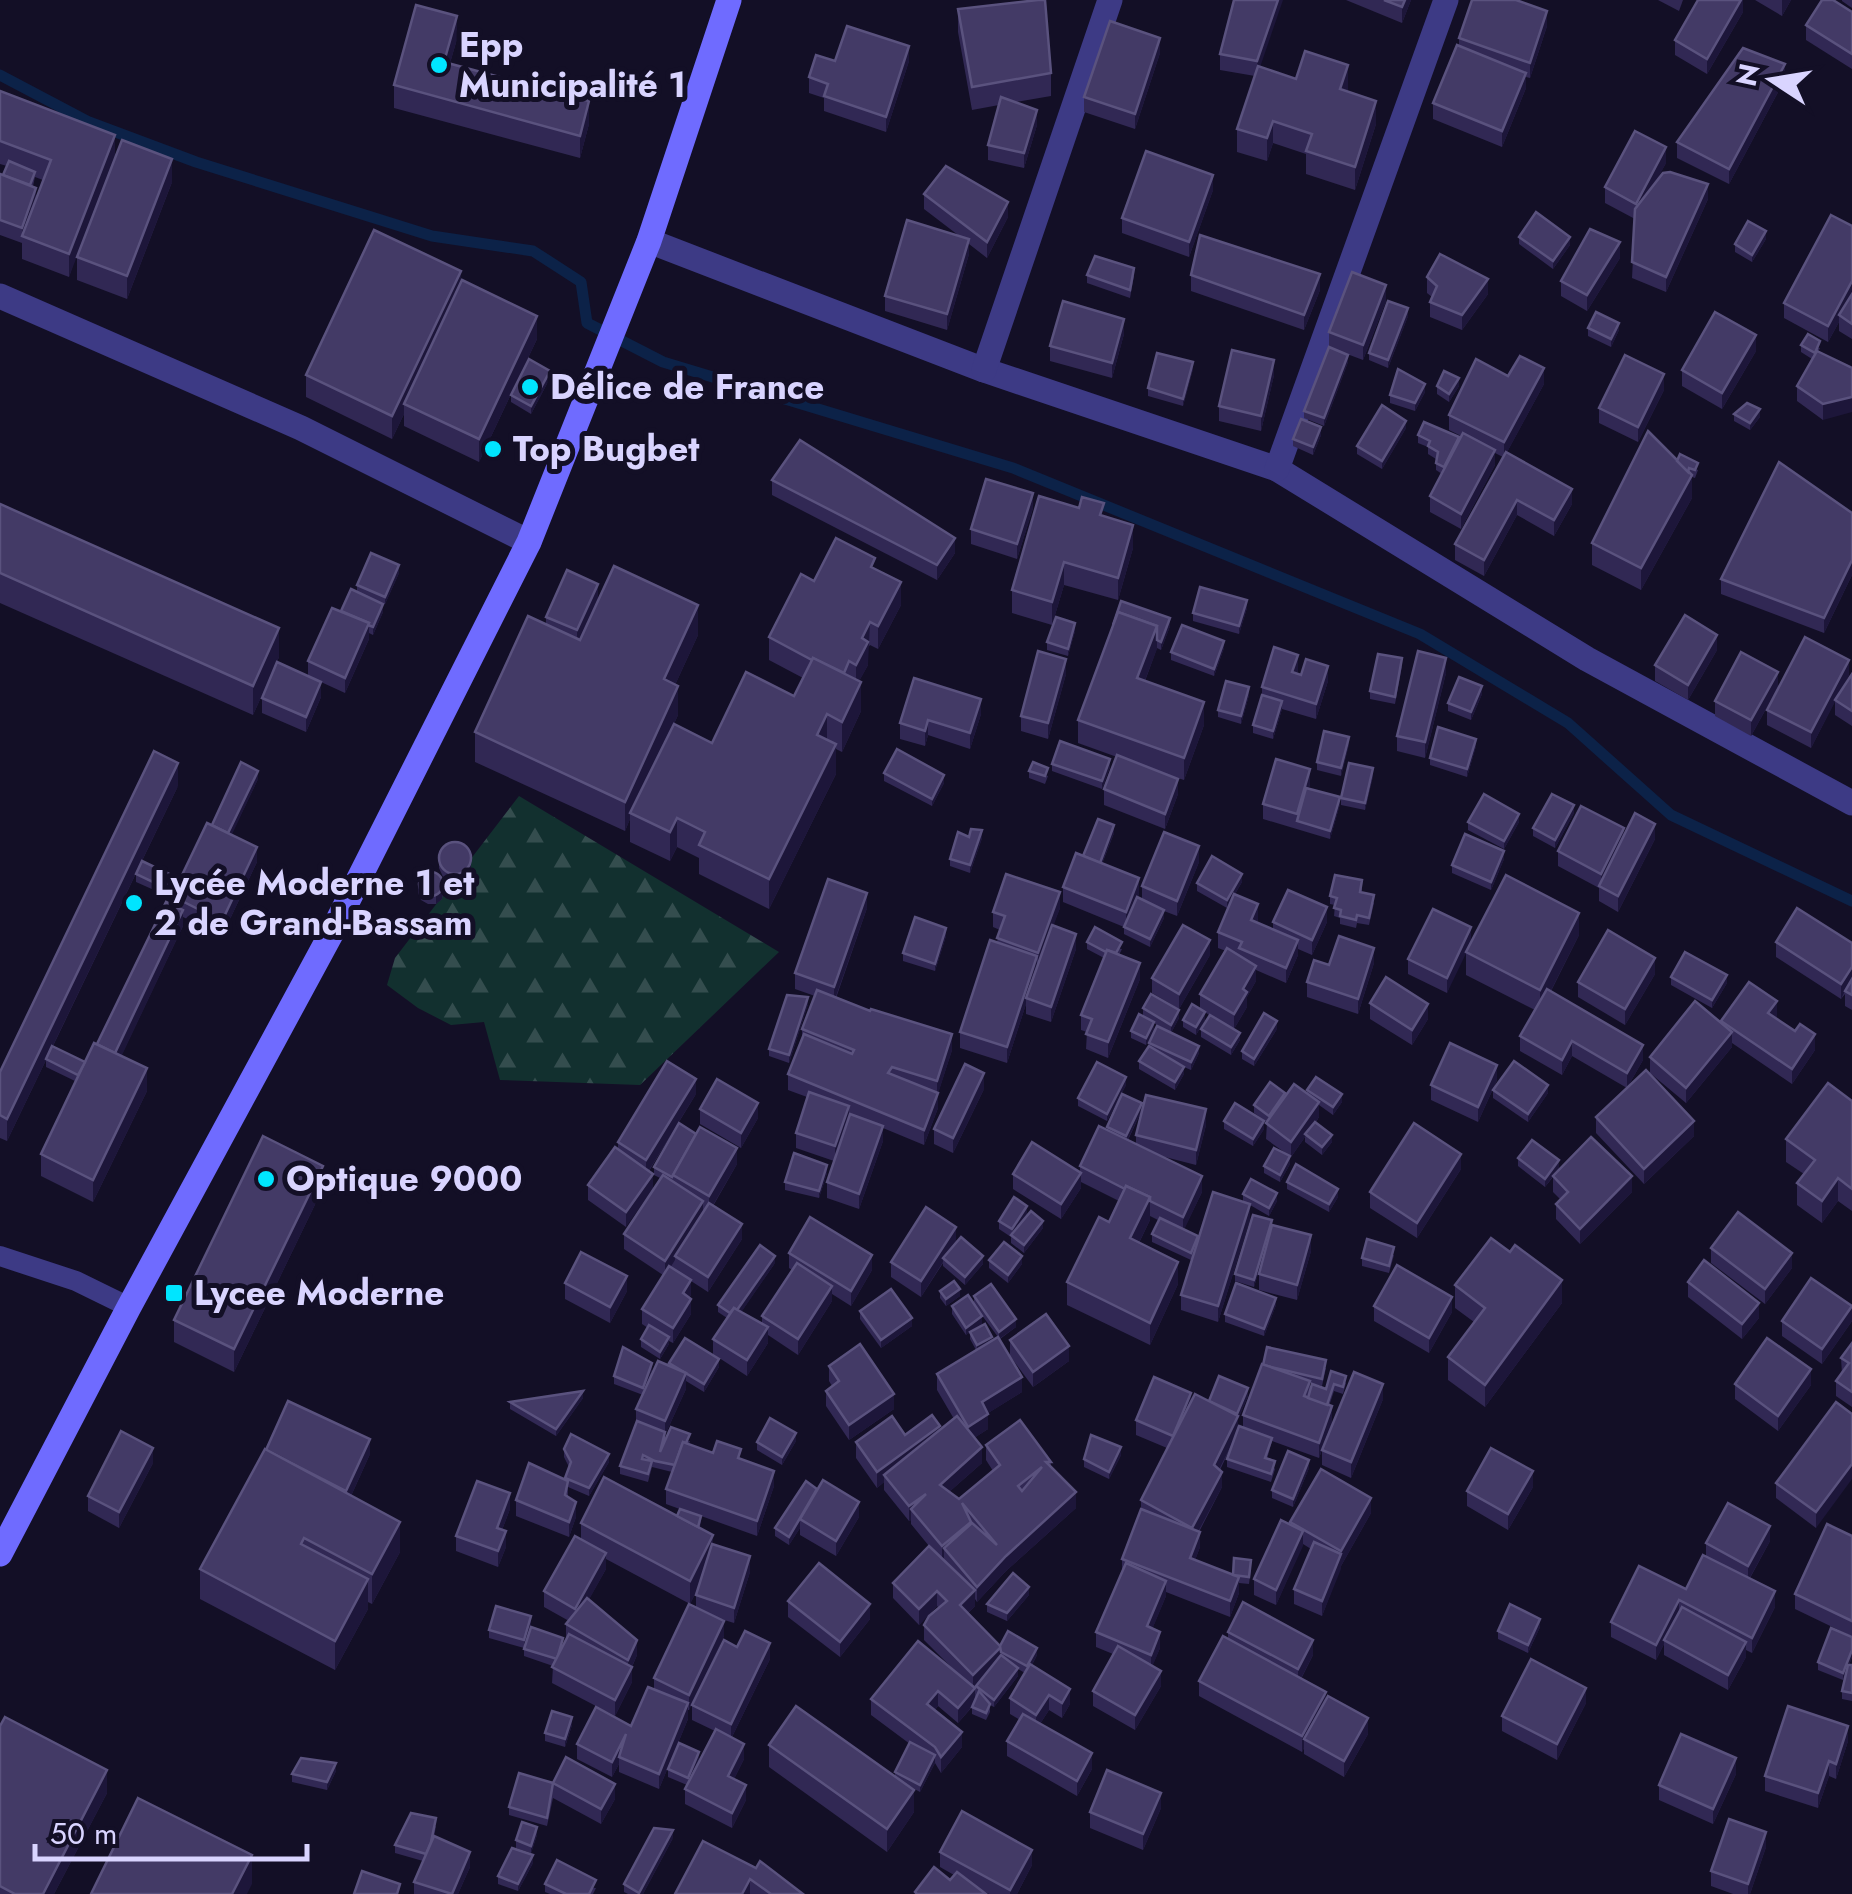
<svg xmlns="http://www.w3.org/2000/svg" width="1852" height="1894" font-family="Jost,sans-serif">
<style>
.forest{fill:url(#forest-firs)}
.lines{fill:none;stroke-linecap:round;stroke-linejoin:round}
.stream{stroke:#0c2248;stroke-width:11}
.lane{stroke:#3d3a85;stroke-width:20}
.street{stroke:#3d3a85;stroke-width:25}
.secondary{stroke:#6f6bff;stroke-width:25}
.wall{fill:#312854;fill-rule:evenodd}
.shaded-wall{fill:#1d163a}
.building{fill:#433a66;stroke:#5a527e;stroke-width:2.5;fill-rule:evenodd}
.poi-dot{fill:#00e5ff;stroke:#130f26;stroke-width:4}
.labels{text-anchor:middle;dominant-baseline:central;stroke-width:10;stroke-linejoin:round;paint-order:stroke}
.poi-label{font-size:35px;font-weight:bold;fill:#d9d4ff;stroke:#130f26;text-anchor:start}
</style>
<defs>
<pattern id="forest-firs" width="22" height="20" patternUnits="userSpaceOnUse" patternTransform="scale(2.5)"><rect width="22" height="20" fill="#12302f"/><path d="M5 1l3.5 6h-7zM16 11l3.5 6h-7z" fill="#344d4e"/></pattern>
</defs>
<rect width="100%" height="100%" fill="#130f26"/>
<path class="forest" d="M519 796 779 952 640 1085 500 1080 484 1022 451 1025 418 1008 387 985 395 958Z"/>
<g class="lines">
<path class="stream" d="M0 75 89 122 196 162 432 236 533 251 581 282 587 323 663 362 1013 468 1420 634 1568 723 1671 815 1852 901"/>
<path class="lane" d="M0 1256 76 1281 129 1307"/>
<g class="street">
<path d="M649 241 984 370 1277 469 1587 659 1852 803"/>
<path d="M0 296 301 428 529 542"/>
<path d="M984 370 1110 0"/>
<path d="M1277 469 1446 0"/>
</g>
<path class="secondary" d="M0 1554 129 1307 331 934 529 542 649 241 729 0"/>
</g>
<g class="wall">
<path d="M1234 0 1260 67 1296 79 1348 88 1347 91 1376 124 1355 190 1306 174V154L1273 143 1267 161 1237 152V129L1255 76 1220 70V54Z"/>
<path d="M1346 0H1411L1402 23Z"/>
<path d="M1658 0H1683L1679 11Z"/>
<path d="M1743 0V12L1707 74 1675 55V40Z"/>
<path d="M1755 0H1791L1782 16Z"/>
<path d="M1842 0H1852V8L1842 1Z"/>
<path d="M958 9 1051 73V96L1016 102 1037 125 1024 168 988 160V145L999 105 972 110 958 32Z"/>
<path d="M1852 12V69L1806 40V25Z"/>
<path d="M1547 26 1530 78 1526 77V88L1502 147 1433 119V103L1459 46V38Z"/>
<path d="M457 39 450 63 589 124 580 158 394 108V85Z"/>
<path d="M1160 53 1135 129 1084 112V97Z"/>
<path d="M835 61H909L886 132 824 111V98L809 93V77Z"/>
<path d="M1785 79 1729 184 1677 158V142Z"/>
<path d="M0 91 115 135 69 277 22 259V243L0 235V174L3 175 7 166 0 164ZM35 177 43 180 36 197 33 186Z"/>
<path d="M1666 163 1654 184 1708 199 1666 292 1632 278 1635 219 1605 203V187Z"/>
<path d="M172 182 127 299 77 280V257Z"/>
<path d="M1213 190 1189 257 1122 233V218Z"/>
<path d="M924 194 1008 217 987 258 969 244V254L947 330 885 311V296L958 235 924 209Z"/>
<path d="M1852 226V339L1839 331V322L1828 342 1784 318V303Z"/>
<path d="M1519 237 1570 245 1553 269 1519 244Z"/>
<path d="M1766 239 1752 262 1735 252V244Z"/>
<path d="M1620 258 1587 311 1561 296V281Z"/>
<path d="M1087 275 1134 276 1130 298 1087 283Z"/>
<path d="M1191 275 1320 290 1304 330 1191 291Z"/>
<path d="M1427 277 1488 294 1462 330 1430 317V302L1432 297 1427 293Z"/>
<path d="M461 284 537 339 479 462 404 426V414L392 439 306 397V375Z"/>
<path d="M1386 301 1363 360 1339 351 1348 362 1324 426 1304 418V411L1329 347V332Z"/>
<path d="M1408 316 1388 368 1369 360V353Z"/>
<path d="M1588 328 1619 330 1611 347 1588 336Z"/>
<path d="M1124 334 1112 378 1050 361V346Z"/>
<path d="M1801 345 1820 348 1818 352 1852 368 1823 420 1797 401V386L1812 359 1801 352Z"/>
<path d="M1756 351 1722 409 1682 386V370Z"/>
<path d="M1193 369 1183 406 1148 396V388Z"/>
<path d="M1274 375 1261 431 1219 421V406Z"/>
<path d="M1508 376 1544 384 1507 452 1572 504 1554 536 1517 515 1484 576 1455 560V544L1503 457 1495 453V465L1461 529 1430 512V496L1442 474 1436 470V459L1428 454V447L1418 443V435L1459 441 1461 436 1449 430V415Z"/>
<path d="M550 378 531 414 511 402V395Z"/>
<path d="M1437 386H1459L1449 402 1437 394Z"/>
<path d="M1664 390 1638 442 1599 423V408Z"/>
<path d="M1425 392 1415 411 1390 403V395Z"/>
<path d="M1734 414 1760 417 1750 430 1734 421Z"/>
<path d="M1406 428 1382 469 1357 454V446Z"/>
<path d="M1321 435 1313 455 1293 446V439Z"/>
<path d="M1677 461 1698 470 1695 478 1692 477V498L1641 590 1592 565V543Z"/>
<path d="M772 480 955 553 937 580 772 495Z"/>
<path d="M0 504 279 657 253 715 0 603Z"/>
<path d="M1033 508 1017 559 971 544V529Z"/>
<path d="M1079 508 1104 516 1133 548 1118 600 1064 585 1052 625 1012 613V590Z"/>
<path d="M1852 513V575L1824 633 1721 594V579Z"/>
<path d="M875 569 901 605 878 649 870 645 868 648V665L859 681 861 711 842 752 836 749V774L769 909 699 874V858L677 847 670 861 630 842V819L625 831 475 762V732L546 624V617L598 600 698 635 675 685 678 715 673 726 712 743 794 696 803 678 769 660V637L814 581Z"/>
<path d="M399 573 385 604 382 603 383 612 373 635 369 633V639L345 693 321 682V697L306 732 262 713V698L308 676V661L341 611 357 592V585Z"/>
<path d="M1247 608 1239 634 1193 621V613Z"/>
<path d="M1170 626 1161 650 1157 648 1145 681 1204 725 1184 780 1168 775 1178 794 1165 829 1104 805V789L1117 757 1078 743V720Z"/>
<path d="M1075 631 1068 656 1047 650V642Z"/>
<path d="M1224 648 1214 676 1171 660V652Z"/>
<path d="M1717 650 1688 700 1655 681V665Z"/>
<path d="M1402 666 1395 704 1370 699V691Z"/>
<path d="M1298 670 1297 673 1328 681 1316 719 1282 709 1273 739 1253 733V725L1262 695V687Z"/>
<path d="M1446 673 1425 758 1397 751V736Z"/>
<path d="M1066 674 1048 739 1021 731V716Z"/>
<path d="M1852 674V726L1835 715V701L1811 748 1767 725V710L1849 675 1838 695Z"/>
<path d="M1778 687 1751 736 1715 716V701Z"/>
<path d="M1482 694 1471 720 1448 711V703Z"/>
<path d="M1249 695 1241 724 1218 717V710Z"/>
<path d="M981 714 970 749 928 735 925 746 900 739V723Z"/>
<path d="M1349 744 1341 776 1317 770V762Z"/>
<path d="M1476 746 1467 777 1430 765V758Z"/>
<path d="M1052 764 1110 767 1102 789 1052 771Z"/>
<path d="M1029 771 1048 776 1045 784 1029 778Z"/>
<path d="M884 773 944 783 932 806 884 781Z"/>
<path d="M1373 776 1365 810 1341 805V798Z"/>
<path d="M258 779 231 835 257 862 222 936 183 917V926L121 1056 147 1091 93 1202 41 1176V1154L75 1081 46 1067V1060L7 1141 0 1138V1072L178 786 53 1046 85 1062 97 1044 172 905V898L136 882V874L180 879 212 825Z"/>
<path d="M1310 784 1309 788 1340 804 1330 839 1263 819V804Z"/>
<path d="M1574 813 1555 848 1533 836V828Z"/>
<path d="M1468 822H1519L1504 849 1468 830Z"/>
<path d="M1114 833 1102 864 1139 894 1137 898 1142 900V886L1199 862 1177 916 1164 911V918L1150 947 1124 934V927L1063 902V887L1083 856Z"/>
<path d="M1624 835 1655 839 1618 912 1599 901V888L1558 866V851Z"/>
<path d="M969 837 982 838 970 873 950 866V859Z"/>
<path d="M1504 859 1491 890 1452 873V865Z"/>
<path d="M439 861 471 862V871L466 878 458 882 450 881 443 877 439 868Z"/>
<path d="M1242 882 1235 894 1258 919 1257 922 1273 929V922H1327L1312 955 1298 949V955L1286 983 1256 970V981L1247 997V1007L1234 1029 1240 1040 1231 1055 1201 1037V1029L1209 1015 1205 1012V1020L1196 1035 1183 1027V1020L1200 1009V994L1226 951 1218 948V932L1232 900 1227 908 1197 891V883Z"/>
<path d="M418 885 444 891 442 899 436 904H428L421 900 418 893Z"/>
<path d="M1362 888V892L1374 903 1369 925 1357 923 1356 928 1340 924V918L1334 916 1335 905 1330 904V896Z"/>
<path d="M867 908 836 998 952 1050 938 1093V1108L924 1145 883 1128V1141L859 1209 827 1198V1182L834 1161 796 1148V1133L807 1097 788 1090V1074L802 1039V1029L815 996 795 989V973Z"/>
<path d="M1060 908 1053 925 1076 949 1051 1022 1026 1014V1004L1007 1063 960 1048V1032L997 942 1000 930 993 927V912Z"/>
<path d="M1471 927 1447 993 1408 974V959Z"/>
<path d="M1579 935 1551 991 1643 1060 1627 1088 1572 1056 1562 1075 1520 1051V1036L1535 1010 1466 975V952Z"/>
<path d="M946 936 935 971 903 961V953Z"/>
<path d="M1087 942 1122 949 1119 955 1140 979 1108 1058 1086 1049 1087 1032 1081 1030V1015L1104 958 1087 949Z"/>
<path d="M1776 942 1852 943V1010L1845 1006V994L1841 999 1776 957Z"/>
<path d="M1210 955 1179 1009 1152 993V978Z"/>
<path d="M1374 963 1358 1014 1307 997V982L1329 965Z"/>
<path d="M1655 974 1625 1025 1578 997V982Z"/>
<path d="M1671 977 1727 983 1712 1008 1671 985Z"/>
<path d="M1370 1003 1428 1019 1412 1045 1370 1019Z"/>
<path d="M808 1004 789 1063 769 1056V1049Z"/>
<path d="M1143 1008 1179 1018 1171 1033 1154 1023V1030L1146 1045 1131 1038V1031L1143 1016Z"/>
<path d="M1777 1016 1775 1018 1815 1050 1792 1084 1732 1043V1047L1686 1103 1650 1073V1057L1721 1023V1021Z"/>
<path d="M1277 1029 1254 1066 1242 1059V1051Z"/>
<path d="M1149 1043 1199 1053 1191 1070 1184 1067V1074L1175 1090 1139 1069V1061L1149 1046Z"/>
<path d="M1497 1080 1478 1122 1431 1100V1085Z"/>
<path d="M1126 1085 1107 1121 1078 1106V1098Z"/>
<path d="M984 1089 953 1153 934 1144V1129Z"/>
<path d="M1307 1090 1342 1102 1333 1115 1319 1105V1117L1316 1122 1332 1142 1322 1155 1305 1142V1137L1291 1157 1266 1139 1267 1122 1254 1113V1105L1285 1097 1307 1094Z"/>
<path d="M1493 1090 1548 1093 1528 1122 1493 1098Z"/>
<path d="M696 1094 649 1171 626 1227 588 1200V1185L618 1148V1142Z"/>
<path d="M1852 1101V1211L1838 1201 1822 1223 1797 1205V1183L1804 1174 1786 1162V1139Z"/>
<path d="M700 1109 758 1118 741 1148 700 1124Z"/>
<path d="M1142 1110 1128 1140 1136 1144V1135L1206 1125 1196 1165 1161 1156 1202 1192 1184 1229 1198 1236 1243 1202V1194L1277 1201 1269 1216 1250 1205V1219L1218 1322 1181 1310V1295L1191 1260 1152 1242V1234L1158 1220 1150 1216V1220L1139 1243 1178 1284 1150 1345 1067 1305V1282L1109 1222 1119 1201 1081 1182V1188L1061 1219 1013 1189V1174L1080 1172V1166L1107 1130V1127Z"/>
<path d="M1596 1117 1694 1136 1644 1184 1596 1133Z"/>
<path d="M1224 1121 1264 1129 1253 1146 1224 1129Z"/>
<path d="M1518 1158 1559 1168 1554 1175 1632 1192 1580 1244 1556 1219V1204L1560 1199 1553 1192V1177L1545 1187 1518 1166Z"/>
<path d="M737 1164 713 1206 742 1239 708 1292 691 1281V1295L689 1297 691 1314 673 1343 669 1341V1344L660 1359 641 1347V1339L648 1328 642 1324V1309L663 1275 624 1249V1234L660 1178 654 1175V1167Z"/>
<path d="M1290 1164 1280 1182 1264 1173V1166Z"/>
<path d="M1461 1169 1417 1238 1370 1208V1192Z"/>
<path d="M827 1173 819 1198 785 1190V1182Z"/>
<path d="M1287 1182 1338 1197 1329 1212 1287 1189Z"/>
<path d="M323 1188 234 1372 174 1342V1320Z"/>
<path d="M1027 1214 1021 1223 1043 1228 1024 1253 1011 1243V1237L999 1229V1221Z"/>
<path d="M1272 1227 1311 1251 1297 1300 1259 1290V1274L1266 1247 1254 1287 1235 1281V1274Z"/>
<path d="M956 1242 983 1264 965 1285 943 1266V1263L921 1297 891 1277V1262Z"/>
<path d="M1711 1248 1792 1268 1765 1304 1711 1263Z"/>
<path d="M789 1253 872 1270 851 1306 832 1294V1301L798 1355 768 1335V1343L747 1376 713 1354V1339L727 1318 718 1312V1305L775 1263 741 1312 762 1324V1316L792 1270 789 1268Z"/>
<path d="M1394 1255 1389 1273 1362 1266V1258Z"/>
<path d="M989 1260 1022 1264 1008 1283 989 1268Z"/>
<path d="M1688 1282 1759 1318 1742 1339 1688 1297Z"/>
<path d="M565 1283 627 1291 610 1323 565 1299Z"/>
<path d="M1455 1285 1562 1303 1485 1407 1448 1380V1357L1474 1322 1455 1308Z"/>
<path d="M940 1291 960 1296 946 1306 940 1298Z"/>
<path d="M974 1296 1016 1327 1000 1339 1022 1392 988 1413V1429L974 1438 982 1463 949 1492 959 1499 993 1471 986 1460V1445L1051 1462V1466L1076 1508 1006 1571 977 1602 975 1599V1606L968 1613 1000 1646 1037 1655 1032 1665 1070 1704 1062 1718 1049 1710 1040 1724 1092 1769 1077 1796 1007 1756V1741L1020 1720 1010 1714V1698L1025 1673 1018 1669V1676L994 1707 990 1705V1712L986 1720 972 1714V1707L958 1723 938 1706 935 1710 962 1747 941 1773 935 1763 920 1792 909 1786 914 1812 887 1852 769 1767V1745L895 1777V1772L910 1744 871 1715V1699L955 1671 924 1640V1625L939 1608 937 1606 919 1625 893 1598V1583L929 1546 911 1524V1520L909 1521 884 1490V1482L877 1488 856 1458V1442L940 1430 954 1419 937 1390V1374L976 1350 970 1339V1332L966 1335 952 1314V1306L974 1303ZM975 1306 998 1337 992 1341 974 1330 982 1324Z"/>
<path d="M1276 1305 1264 1336 1225 1322V1314Z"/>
<path d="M1374 1306 1452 1312 1429 1353 1374 1321Z"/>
<path d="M860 1311 912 1326 881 1348 860 1319Z"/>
<path d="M1782 1321H1852L1822 1364 1782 1336Z"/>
<path d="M1010 1340 1069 1361 1033 1387 1010 1356Z"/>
<path d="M1852 1343V1407L1836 1396V1381L1842 1374 1841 1358Z"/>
<path d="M669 1363 719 1367 704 1392 686 1381V1389L665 1435V1440L690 1441 689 1444 713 1453 741 1459 774 1486 757 1536 701 1516 700 1528 713 1545 750 1572 734 1623 721 1619 724 1636 689 1710H688V1719L659 1789 619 1772V1764L612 1777 577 1759V1744L631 1726 654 1689V1678L696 1607V1595L699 1586 690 1604 606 1559V1569L589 1599 637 1655 632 1667V1682L615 1716 552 1683 553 1666 524 1656V1649L563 1645 566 1639V1624L569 1621 544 1607V1591L581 1539V1523L696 1515 666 1504V1489L672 1472 652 1467 648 1482 620 1474V1466L636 1422V1409L643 1395 614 1384V1376L652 1370 646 1389 669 1366Z"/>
<path d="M1262 1364 1326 1368 1322 1386 1310 1383V1392L1326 1389 1331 1371 1346 1383 1343 1394 1334 1391 1329 1406 1332 1422 1319 1458 1272 1441 1267 1459 1275 1469 1271 1482 1227 1467V1459L1234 1440 1220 1470 1222 1487 1199 1532 1200 1547 1195 1560 1233 1575 1251 1568 1249 1584 1239 1583V1593L1230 1617 1166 1592V1596L1152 1629 1160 1648 1152 1666 1161 1686 1135 1730 1093 1706V1691L1113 1654 1096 1647V1632L1122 1572V1559L1141 1510V1500L1167 1448 1136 1435V1420L1191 1402 1248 1396 1238 1419V1428L1243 1427V1415Z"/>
<path d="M829 1366 894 1409 849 1440 826 1406V1391L832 1386 829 1381Z"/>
<path d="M1735 1384 1811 1385 1778 1431 1735 1399Z"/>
<path d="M583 1398 556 1436 510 1409V1402Z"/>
<path d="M1383 1399 1351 1478 1322 1465V1450Z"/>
<path d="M1852 1414 1816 1528 1776 1498V1483Z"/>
<path d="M796 1441 782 1465 757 1450V1442Z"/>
<path d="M564 1449 609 1462 589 1496 568 1487V1497L576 1517 569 1537 516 1516V1500L565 1479 569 1467 564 1457Z"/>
<path d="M370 1454 351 1496 400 1552 372 1604 368 1602V1609L335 1670 200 1599V1569Z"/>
<path d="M1121 1455 1109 1479 1084 1467V1459Z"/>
<path d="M153 1463 119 1528 88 1511V1496Z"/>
<path d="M1309 1468 1293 1507 1272 1498V1490Z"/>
<path d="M1533 1487 1508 1530 1467 1506V1491Z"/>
<path d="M817 1489 859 1517 836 1556 800 1535V1528L789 1545 775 1536V1528Z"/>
<path d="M510 1509 502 1530 506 1547 498 1567 456 1551V1536Z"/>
<path d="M1371 1513 1341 1566 1322 1616 1294 1604V1589L1311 1549 1303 1544 1276 1605 1254 1595V1579L1290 1525V1522Z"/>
<path d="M1852 1536V1657L1849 1665H1852V1701L1842 1699V1691L1847 1670 1843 1680 1818 1670V1662L1851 1636 1795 1609V1594Z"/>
<path d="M1770 1541 1750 1578 1775 1607 1752 1653 1746 1650V1657L1728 1690 1664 1655V1644L1656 1660 1611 1637V1622L1686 1589 1706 1556V1543Z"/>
<path d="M1029 1595 1007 1621 987 1612V1604Z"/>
<path d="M788 1601 870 1619 840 1657 788 1617Z"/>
<path d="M531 1624 524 1648 489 1638V1630Z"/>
<path d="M1540 1627 1528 1653 1498 1639V1631Z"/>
<path d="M1228 1632 1313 1655 1301 1679 1368 1734 1344 1777 1304 1754V1748L1302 1752 1199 1696V1681L1228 1639Z"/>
<path d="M737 1647 770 1659 732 1737 744 1759 734 1779 746 1800 732 1828 685 1804V1789L687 1785 668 1777V1769L699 1760 715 1731 692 1720V1705Z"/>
<path d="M1586 1703 1557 1760 1502 1731V1716Z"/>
<path d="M572 1725 565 1747 545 1741V1733Z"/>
<path d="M0 1726 107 1793 54 1894H0Z"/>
<path d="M1848 1741 1836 1779 1829 1776 1818 1808 1765 1791V1776Z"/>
<path d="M336 1771 327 1790 292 1782V1774Z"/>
<path d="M519 1773 615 1799 601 1824 553 1798 547 1826 509 1815V1807Z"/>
<path d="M1736 1774 1713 1824 1659 1800V1785Z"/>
<path d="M1161 1808 1143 1850 1090 1828V1812Z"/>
<path d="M436 1826 434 1837 470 1867 458 1894H414V1882L423 1861 395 1853V1845Z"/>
<path d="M537 1835 531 1853 516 1848V1840Z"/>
<path d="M673 1838 643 1894H628L624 1892V1884Z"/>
<path d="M703 1841 803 1894H675Z"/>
<path d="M1766 1847 1750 1894H1733L1711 1886V1871Z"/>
<path d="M940 1852 1032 1865 1017 1894H989L977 1888 986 1894H915V1892L950 1880 954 1875 940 1867Z"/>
<path d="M533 1863 518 1891 498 1884V1876Z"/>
<path d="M545 1884 596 1888 593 1894H550L545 1892Z"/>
</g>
<g class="shaded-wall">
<path d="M1278 0H1283L1257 76V61Z"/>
<path d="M1405 0H1411L1402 23V7Z"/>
<path d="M1741 0H1743V12L1707 74V59Z"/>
<path d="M1782 0H1791L1782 16Z"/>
<path d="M1547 11V26L1530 78V63Z"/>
<path d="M457 16V39L444 84V62Z"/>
<path d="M1160 38V53L1135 129V114Z"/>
<path d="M909 46V61L886 132V117Z"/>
<path d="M1785 64V79L1729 184V169Z"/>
<path d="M1348 65V88L1340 112V89Z"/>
<path d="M1526 73V88L1502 147V131Z"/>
<path d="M589 101V124L580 158V136Z"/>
<path d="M1376 101V124L1355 190V167Z"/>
<path d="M1037 110V125L1024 168V153Z"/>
<path d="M1273 121V143L1267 161V138Z"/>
<path d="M115 135V158L69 277V254Z"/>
<path d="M1666 147V163L1636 219V204Z"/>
<path d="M172 159V182L127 299V276Z"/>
<path d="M1213 175V190L1189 257V242Z"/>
<path d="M1708 184V199L1666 292V277Z"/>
<path d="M36 188V203L22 236V228Z"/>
<path d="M1008 202V217L987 258V242Z"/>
<path d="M1766 231V239L1752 262V255Z"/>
<path d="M1570 237V245L1553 269V261Z"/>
<path d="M969 239V254L947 330V314Z"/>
<path d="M1620 242V258L1587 311V295Z"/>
<path d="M461 271V294L404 404V414L392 439V416Z"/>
<path d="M1320 274V290L1304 330V315Z"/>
<path d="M1488 279V294L1462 330V315Z"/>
<path d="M1852 281V297L1839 315V322L1828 342V326Z"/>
<path d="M1386 285V301L1363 360V345Z"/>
<path d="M1408 308V316L1388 368V360Z"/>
<path d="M537 316V339L479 462V439Z"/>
<path d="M1124 319V334L1112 378V363Z"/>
<path d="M1619 323V330L1611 347V339Z"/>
<path d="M1756 335V351L1722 409V393Z"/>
<path d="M1348 355V362L1324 426V418Z"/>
<path d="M1274 360V375L1261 431V416Z"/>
<path d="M1193 362V369L1183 406V399Z"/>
<path d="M1544 368V384L1504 458V442Z"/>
<path d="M550 371V378L531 414V406Z"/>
<path d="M1664 374V390L1638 442V427Z"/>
<path d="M1459 378V386L1449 402V394Z"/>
<path d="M1425 384V392L1415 411V403Z"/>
<path d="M1852 397V412L1823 420V404Z"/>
<path d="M1760 409V417L1750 430V423Z"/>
<path d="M1406 421V428L1382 469V461Z"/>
<path d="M1321 427V435L1313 455V447Z"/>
<path d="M1495 450V465L1461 529V514Z"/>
<path d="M1692 475V498L1641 590V568Z"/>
<path d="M1572 489V504L1554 536V520Z"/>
<path d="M1033 493V508L1017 559V544Z"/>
<path d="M1517 500V515L1484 576V560Z"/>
<path d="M1133 525V548L1118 600V578Z"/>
<path d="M955 538V553L937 580V565Z"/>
<path d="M1852 560V575L1824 633V618Z"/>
<path d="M1064 562V585L1052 625V602Z"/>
<path d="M399 565V573L385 604V597Z"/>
<path d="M901 582V605L878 649V626Z"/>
<path d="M598 584V600L577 646V630Z"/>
<path d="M1247 600V608L1239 634V626Z"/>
<path d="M383 604V612L373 635V627Z"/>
<path d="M698 605V635L664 709V679Z"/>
<path d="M1170 618V626L1161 650V642Z"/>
<path d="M870 622 868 665 856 687V665L862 638Z"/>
<path d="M369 623V639L345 693V678Z"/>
<path d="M1075 623V631L1068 656V649Z"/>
<path d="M1157 626V649L1137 701V678Z"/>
<path d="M279 628V657L253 715V686Z"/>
<path d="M1717 635V650L1688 700V685Z"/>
<path d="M1224 641V648L1214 676V669Z"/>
<path d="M1298 655V670L1292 687V672Z"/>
<path d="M1446 658V673L1425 758V742Z"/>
<path d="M1066 659V674L1048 739V723Z"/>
<path d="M1849 660V675L1811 748V732Z"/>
<path d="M1328 666V681L1316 719V704Z"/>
<path d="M1778 672V687L1751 736V720Z"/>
<path d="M321 682V697L306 732V717Z"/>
<path d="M861 682V711L842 752V722Z"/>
<path d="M678 686V715L633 814 630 813V819L625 831V802Z"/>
<path d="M1482 686V694L1471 720V712Z"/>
<path d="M1249 687V695L1241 724V716Z"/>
<path d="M981 699V714L970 749V733Z"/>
<path d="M1282 701V709L1273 739V731Z"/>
<path d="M1204 702V725L1184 780V758Z"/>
<path d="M827 714V744L817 735Z"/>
<path d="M928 720V735L925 746V731Z"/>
<path d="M1349 737V744L1341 776V768Z"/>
<path d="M1476 739V746L1467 777V769Z"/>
<path d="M836 744V774L769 909V879Z"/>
<path d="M1110 759V767L1102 789V781Z"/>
<path d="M178 763V786L7 1141V1119Z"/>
<path d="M1373 768V776L1365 810V803Z"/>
<path d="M1310 769V784L1299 822 1297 821V829V814Z"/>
<path d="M258 771V779L228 843V835Z"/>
<path d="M944 775V783L932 806V799Z"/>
<path d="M1178 779V794L1165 829V814Z"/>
<path d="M1340 797V804L1330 839V831Z"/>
<path d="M1574 805V813L1555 848V840Z"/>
<path d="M1519 814V822L1504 849V841Z"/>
<path d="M677 818V847L670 861V832Z"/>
<path d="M1655 824V839L1618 912V896Z"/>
<path d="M1114 825V833L1098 873V866Z"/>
<path d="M1624 828V844L1601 889V874Z"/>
<path d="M982 830V838L970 873V865Z"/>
<path d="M1199 846V862L1177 916V901Z"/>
<path d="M257 847V862L222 936V921Z"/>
<path d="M1504 851V859L1491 890V882Z"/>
<path d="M471 863V871L466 878 458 882V874Z"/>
<path d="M1242 874V882L1227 908V900Z"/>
<path d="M1139 878V894L1126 927V912Z"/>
<path d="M444 883 442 899 436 904V896Z"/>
<path d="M1060 892V908L1038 968V953Z"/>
<path d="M867 893V908L834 1002V987Z"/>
<path d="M1258 904V919L1251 936V920Z"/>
<path d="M1327 907V922L1312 955V940Z"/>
<path d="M183 910V926L115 1070V1054Z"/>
<path d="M1164 910V918L1150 947V939Z"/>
<path d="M1579 913V935L1540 1012V990Z"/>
<path d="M1471 927V943L1447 993V978Z"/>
<path d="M946 928V936L935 971V964Z"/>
<path d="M1076 934V949L1051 1022V1007Z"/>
<path d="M1210 940V955L1179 1009V994Z"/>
<path d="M1298 940V955L1286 983V968Z"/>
<path d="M1374 948V963L1358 1014V999Z"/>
<path d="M1037 956V971L1026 998V1004L1007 1063V1047Z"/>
<path d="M1655 958V974L1625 1025V1009Z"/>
<path d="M1140 963V979L1108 1058V1042Z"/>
<path d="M1256 966V981L1247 997V1007L1234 1029V1014L1243 989Z"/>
<path d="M1852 967V983L1845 991 1841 999V984Z"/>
<path d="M1727 975V983L1712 1008V1000Z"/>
<path d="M808 997V1004L789 1063V1055Z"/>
<path d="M1777 1001V1016L1768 1029V1013Z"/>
<path d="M1428 1004V1019L1412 1045V1030Z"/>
<path d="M1179 1010V1018L1171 1033V1025Z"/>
<path d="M1205 1012V1020L1196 1035V1027Z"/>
<path d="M1277 1021V1029L1254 1066V1059Z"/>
<path d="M1154 1022V1030L1146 1045V1038Z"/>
<path d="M1732 1032V1047L1686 1103V1088Z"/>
<path d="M1240 1033V1040L1231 1055V1047Z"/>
<path d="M952 1034V1050L938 1094V1093V1108L924 1145V1130L937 1096V1081Z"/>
<path d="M1815 1034V1050L1792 1084V1069Z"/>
<path d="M1572 1041V1056L1562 1075V1060Z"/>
<path d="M1643 1045V1060L1627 1088V1073Z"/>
<path d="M1199 1046V1053L1191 1070V1062Z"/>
<path d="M1497 1065V1080L1478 1122V1107Z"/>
<path d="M1184 1067V1074L1175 1090V1082Z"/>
<path d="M147 1068V1091L93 1202V1180Z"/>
<path d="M984 1073V1089L953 1153V1138Z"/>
<path d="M1126 1077V1085L1107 1121V1114Z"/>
<path d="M696 1079V1094L646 1175V1160Z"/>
<path d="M1548 1085V1093L1528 1122V1114Z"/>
<path d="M1342 1094V1102L1333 1115V1107Z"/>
<path d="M1319 1102V1117L1291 1157V1142Z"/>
<path d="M758 1103V1118L741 1148V1133Z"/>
<path d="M1142 1103V1110L1126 1143V1136Z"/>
<path d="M849 1106V1122L835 1161V1146Z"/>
<path d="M1206 1109V1125L1196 1165V1150Z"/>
<path d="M1264 1121V1129L1253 1146V1139Z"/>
<path d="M1694 1121V1136L1644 1184V1169Z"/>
<path d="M883 1126V1141L859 1209V1194Z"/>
<path d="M1332 1135V1142L1322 1155V1147Z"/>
<path d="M737 1148V1164L709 1212V1196Z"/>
<path d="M1461 1154V1169L1417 1238V1223Z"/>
<path d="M1290 1156V1164L1280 1182V1175Z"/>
<path d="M1559 1160V1168L1545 1187V1179Z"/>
<path d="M827 1165V1173L819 1198V1191Z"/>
<path d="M323 1166V1188L234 1372V1349Z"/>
<path d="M1081 1173V1188L1061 1219V1204Z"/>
<path d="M653 1174V1189L626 1227V1212Z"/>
<path d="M1202 1176V1192L1183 1232V1217Z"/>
<path d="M1632 1176V1192L1580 1244V1229Z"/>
<path d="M1838 1178V1201L1822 1223V1201Z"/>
<path d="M1338 1189V1197L1329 1212V1204Z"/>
<path d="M1277 1193V1201L1269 1216V1208Z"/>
<path d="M1150 1197V1220L1130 1261V1238Z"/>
<path d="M703 1201V1217L675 1256V1260L665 1276V1261Z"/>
<path d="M1250 1204V1219L1218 1322V1306Z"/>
<path d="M1027 1206V1214L1012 1237V1229Z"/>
<path d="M1272 1220V1228L1254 1287V1280Z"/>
<path d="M1043 1221V1228L1024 1253V1245Z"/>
<path d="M742 1224V1239L708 1292V1277Z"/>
<path d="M956 1227V1242L943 1258V1262L921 1297V1281Z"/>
<path d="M1311 1235V1251L1297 1300V1285Z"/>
<path d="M1792 1253V1268L1765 1304V1289Z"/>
<path d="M872 1255V1270L851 1306V1291Z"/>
<path d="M775 1256V1263L734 1323V1315Z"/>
<path d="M983 1256V1264L965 1285V1277Z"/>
<path d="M1022 1256V1264L1008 1283V1275Z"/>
<path d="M1178 1262V1284L1150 1345V1323Z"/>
<path d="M627 1276V1291L610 1323V1307Z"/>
<path d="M691 1280V1295L683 1308V1293Z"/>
<path d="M1562 1280V1303L1485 1407V1385Z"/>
<path d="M832 1286V1301L798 1355V1339Z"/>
<path d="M960 1289V1296L946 1306V1299Z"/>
<path d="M1452 1297V1312L1429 1353V1338Z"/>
<path d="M1276 1298V1305L1264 1336V1329Z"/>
<path d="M691 1299V1314L673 1343V1328Z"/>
<path d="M1759 1303V1318L1742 1339V1324Z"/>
<path d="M1852 1306V1321L1822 1364V1349Z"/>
<path d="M982 1316V1324L966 1335V1328Z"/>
<path d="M912 1318V1326L881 1348V1340Z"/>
<path d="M1016 1319V1327L999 1339V1332Z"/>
<path d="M768 1327V1343L747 1376V1360Z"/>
<path d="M669 1337V1344L660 1359V1352Z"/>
<path d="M992 1337V1345L977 1353V1345Z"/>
<path d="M1069 1346V1361L1033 1387V1372Z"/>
<path d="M719 1359V1367L704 1392V1384Z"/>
<path d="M652 1363V1370L643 1396V1388Z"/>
<path d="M1811 1369V1385L1778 1431V1416Z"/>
<path d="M686 1373V1389L665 1435 660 1459 665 1434V1421Z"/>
<path d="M1022 1377V1392L982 1417V1402Z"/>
<path d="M1383 1384V1399L1351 1478V1462Z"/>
<path d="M1248 1388V1396L1238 1419V1431L1214 1480V1465Z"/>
<path d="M583 1391V1398L556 1436V1429Z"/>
<path d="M1191 1393V1408L1173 1436Z"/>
<path d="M894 1394V1409L849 1440V1425Z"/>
<path d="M1332 1406V1422L1319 1458V1443Z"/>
<path d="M988 1414V1429L968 1442V1427Z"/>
<path d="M940 1426V1442L884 1475V1482L877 1488V1472Z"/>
<path d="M796 1433V1441L782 1465V1457Z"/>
<path d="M370 1439V1454L346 1507V1491Z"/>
<path d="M982 1447V1463L940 1500V1485Z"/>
<path d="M1121 1447V1455L1109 1479V1472Z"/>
<path d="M153 1448V1463L119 1528V1512Z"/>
<path d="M609 1454V1462L589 1496V1488Z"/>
<path d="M1309 1460V1468L1293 1507V1499Z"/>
<path d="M1852 1464V1479L1816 1528V1512Z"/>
<path d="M774 1471V1486L757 1536V1521Z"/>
<path d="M1533 1471V1487L1508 1530V1514Z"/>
<path d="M1222 1472V1487L1192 1543V1528Z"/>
<path d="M1076 1492V1508L1006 1571 977 1602V1587L1006 1556Z"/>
<path d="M510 1493V1509L497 1543V1528Z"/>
<path d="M926 1494 911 1509V1520L909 1521V1506Z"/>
<path d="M1371 1498V1513L1341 1566V1551Z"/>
<path d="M576 1502V1517L569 1537V1522Z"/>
<path d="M859 1502V1517L836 1556V1541Z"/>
<path d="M800 1521V1528L789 1545V1537Z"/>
<path d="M400 1522V1552L372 1604V1574Z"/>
<path d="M971 1522V1538L944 1548V1559L942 1562V1546Z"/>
<path d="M1770 1526V1541L1748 1581V1566Z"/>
<path d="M506 1531V1547L498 1567V1551Z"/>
<path d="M1303 1531V1546L1276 1605V1590Z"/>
<path d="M1200 1532V1547L1190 1574V1558Z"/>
<path d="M713 1535V1558L690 1604V1581Z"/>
<path d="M606 1553V1569L575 1625V1609Z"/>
<path d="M1341 1554V1569L1322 1616V1601Z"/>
<path d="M750 1556V1572L734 1623V1608Z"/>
<path d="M1239 1577V1593L1230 1617V1601Z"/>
<path d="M368 1579V1609L335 1670V1641Z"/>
<path d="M1166 1581V1596L1147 1642V1626Z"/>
<path d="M1029 1587V1595L1007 1621V1613Z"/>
<path d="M975 1590V1606L960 1620V1605Z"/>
<path d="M937 1591V1606L919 1625V1609Z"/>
<path d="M1775 1591V1607L1752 1653V1638Z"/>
<path d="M1679 1600V1615L1664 1640V1644L1656 1660V1645Z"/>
<path d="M870 1604V1619L840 1657V1642Z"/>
<path d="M531 1616V1624L524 1648V1640Z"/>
<path d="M1540 1619V1627L1528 1653V1645Z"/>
<path d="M724 1621V1636L689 1710V1695Z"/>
<path d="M1160 1632V1648L1151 1670V1655Z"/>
<path d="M637 1640V1655L629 1673 632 1667V1682L615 1716V1700L628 1675V1660Z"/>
<path d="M1313 1640V1655L1298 1684V1669Z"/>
<path d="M1746 1642V1657L1728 1690V1675Z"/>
<path d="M770 1643V1659L731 1739V1724Z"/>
<path d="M1001 1647V1663L975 1689V1703L958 1723V1708L973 1690V1675Z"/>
<path d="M1037 1648V1655L1027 1674V1666Z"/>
<path d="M1852 1650V1657L1843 1680V1673Z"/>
<path d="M1018 1668V1676L994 1707V1700Z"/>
<path d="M1161 1671V1686L1135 1730V1715Z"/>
<path d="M1586 1688V1703L1557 1760V1744Z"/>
<path d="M1070 1689V1704L1062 1718V1703Z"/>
<path d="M938 1691V1706L927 1719V1704Z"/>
<path d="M1326 1692V1707L1304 1739V1748L1302 1752V1736Z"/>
<path d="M1049 1695V1710L1036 1730V1715Z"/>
<path d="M688 1703V1719L659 1789V1774Z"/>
<path d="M572 1717V1725L565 1747V1739Z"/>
<path d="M1368 1718V1734L1344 1777V1761Z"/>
<path d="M1848 1726V1741L1836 1779V1764Z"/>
<path d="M962 1732V1747L941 1773V1757Z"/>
<path d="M626 1734 619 1757V1764L612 1777V1762Z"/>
<path d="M744 1744V1759L728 1791V1776Z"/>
<path d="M699 1752V1760L688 1786V1778Z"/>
<path d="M1092 1753V1769L1077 1796V1781Z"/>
<path d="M935 1755V1763L920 1792V1785Z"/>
<path d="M1736 1758V1774L1713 1824V1809Z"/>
<path d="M1829 1761V1776L1818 1808V1793Z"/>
<path d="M336 1763V1771L327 1790V1782Z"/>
<path d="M107 1770V1793L54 1894H43Z"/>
<path d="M615 1784V1799L601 1824V1809Z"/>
<path d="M746 1785V1800L732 1828V1813Z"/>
<path d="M914 1790V1812L887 1852V1829Z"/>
<path d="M1161 1793V1808L1143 1850V1834Z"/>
<path d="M537 1827V1835L531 1853V1846Z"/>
<path d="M673 1830V1838L643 1894H639Z"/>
<path d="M1766 1832V1847L1750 1894H1748V1884Z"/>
<path d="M1032 1850V1865L1017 1894H1010V1890Z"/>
<path d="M470 1852V1867L458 1894H452Z"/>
<path d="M252 1855V1884L247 1894H232Z"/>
<path d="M533 1855V1863L518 1891V1884Z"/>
<path d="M750 1879V1894H742Z"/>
</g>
<g class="building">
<path d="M1038 0H1045L1051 73 972 87 958 9Z"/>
<path d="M1234 0H1278L1257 61 1220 54Z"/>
<path d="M1384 0H1405L1402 7Z"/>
<path d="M1472 0H1516L1547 11 1530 63 1459 38Z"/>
<path d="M1698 0H1741L1707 59 1675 40Z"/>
<path d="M1822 0H1833L1852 12V54L1806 25Z"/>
<path d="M416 5 457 16 444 62 589 101 580 136 394 85Z"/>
<path d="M1110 21 1160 38 1135 114 1084 97Z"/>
<path d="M847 26 909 46 886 117 824 96 828 84 809 77 816 55 835 61Z"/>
<path d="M1457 45 1526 73 1502 131 1433 103Z"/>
<path d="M1743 48 1785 64 1729 169 1677 142Z"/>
<path d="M1305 51 1348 65 1340 89 1376 101 1355 167 1306 151 1312 134 1273 121 1267 138 1237 129 1258 66 1296 79Z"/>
<path d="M0 91 115 135 69 254 22 236 51 160 0 141Z"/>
<path d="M1001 97 1037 110 1024 153 988 145Z"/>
<path d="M1635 131 1666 147 1636 204 1605 187Z"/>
<path d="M122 140 172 159 127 276 77 257Z"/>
<path d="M1146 151 1213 175 1189 242 1122 218Z"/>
<path d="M9 161 35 172 30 185 3 175Z"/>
<path d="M946 166 1008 202 987 242 924 194Z"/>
<path d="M1670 172 1708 184 1666 277 1632 262 1635 209 1663 173Z"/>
<path d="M0 174 36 188 22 228 0 220Z"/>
<path d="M1536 212 1570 237 1553 261 1519 237Z"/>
<path d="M1831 215 1852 226V281L1828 326 1784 303Z"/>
<path d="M907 220 969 239 947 314 885 296Z"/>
<path d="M1748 221 1766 231 1752 255 1735 244Z"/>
<path d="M1590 229 1620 242 1587 295 1561 281Z"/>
<path d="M374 230 461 271 392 416 306 375Z"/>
<path d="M1200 235 1320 274 1304 315 1191 275Z"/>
<path d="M1440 254 1488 279 1462 315 1430 302 1437 286 1427 277Z"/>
<path d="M1095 256 1134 268 1130 290 1087 275Z"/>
<path d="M1352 272 1386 285 1363 345 1329 332Z"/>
<path d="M462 280 537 316 479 439 404 404Z"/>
<path d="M1852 294V324L1839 315Z"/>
<path d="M1063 301 1124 319 1112 363 1050 346Z"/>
<path d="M1388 301 1408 308 1388 360 1369 353Z"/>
<path d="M1596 312 1619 323 1611 339 1588 328Z"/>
<path d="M1715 312 1756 335 1722 393 1682 370Z"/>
<path d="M1808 334 1820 341 1815 353 1801 345Z"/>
<path d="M1329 347 1348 355 1324 418 1304 411Z"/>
<path d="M1232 350 1274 360 1261 416 1219 406Z"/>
<path d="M1817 351 1852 368V397L1823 404 1797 386Z"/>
<path d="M1157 353 1193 362 1183 399 1148 388Z"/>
<path d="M1625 355 1664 374 1638 427 1599 408Z"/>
<path d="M1520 356 1544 368 1504 442 1449 415 1476 359 1508 376Z"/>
<path d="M529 359 550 371 531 406 511 395Z"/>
<path d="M1398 369 1425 384 1415 403 1390 395Z"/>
<path d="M1444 371 1459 378 1449 394 1437 386Z"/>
<path d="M1747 403 1760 409 1750 423 1734 414Z"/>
<path d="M1382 405 1406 421 1382 461 1357 446Z"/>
<path d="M1301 419 1321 427 1313 447 1293 439Z"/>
<path d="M1424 422 1459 437 1444 467 1436 463 1438 452 1428 446 1430 441 1418 435Z"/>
<path d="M1648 431 1692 475 1641 568 1592 543Z"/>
<path d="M1463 433 1495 450 1461 514 1430 496Z"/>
<path d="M800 440 955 538 937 565 772 480Z"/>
<path d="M1506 452 1572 489 1554 520 1517 500 1484 560 1455 544Z"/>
<path d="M1680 454 1698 463 1695 470 1689 468 1688 472 1677 461Z"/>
<path d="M1779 462 1852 513V560L1824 618 1721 579Z"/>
<path d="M986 479 1033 493 1017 544 971 529Z"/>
<path d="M1039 496 1079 508 1082 497 1104 503 1100 515 1133 525 1118 578 1064 562 1052 602 1012 590Z"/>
<path d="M0 504 279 628 253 686 0 573Z"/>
<path d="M836 538 875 558 871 567 901 582 878 626 870 622 862 638 868 642 856 665 849 661 844 673 813 658 812 660 769 637 801 574 814 581Z"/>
<path d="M371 553 399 565 385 597 357 585Z"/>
<path d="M614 566 698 605 664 679 678 686 625 802 475 732 528 616 580 640Z"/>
<path d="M567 570 598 584 577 630 546 617Z"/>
<path d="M1200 587 1247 600 1239 626 1193 613Z"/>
<path d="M351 589 383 604 373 627 368 625 369 623 341 611Z"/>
<path d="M1121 601 1170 618 1161 642 1157 640V626L1118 612 1113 625Z"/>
<path d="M332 608 369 623 345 678 308 661Z"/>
<path d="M1118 612 1157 626 1137 678 1204 702 1184 758 1078 720Z"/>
<path d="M1685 615 1717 635 1688 685 1655 665Z"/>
<path d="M1056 617 1075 623 1068 649 1047 642Z"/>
<path d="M1182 625 1224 641 1214 669 1171 652Z"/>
<path d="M1805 637 1849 660 1811 732 1767 710Z"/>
<path d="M1274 647 1298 655 1292 672 1301 675 1306 659 1328 666 1316 704 1262 687Z"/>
<path d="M1038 651 1066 659 1048 723 1021 716Z"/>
<path d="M1418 651 1446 658 1425 742 1397 736Z"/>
<path d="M1741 652 1778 672 1751 720 1715 701Z"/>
<path d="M1378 654 1402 658 1395 697 1370 691Z"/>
<path d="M813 658 861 682 842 722 827 714 817 735 836 744 769 879 699 845 705 832 677 818 670 832 630 813 674 724 712 743 746 672 794 696Z"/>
<path d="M277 662 321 682 306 717 262 698Z"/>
<path d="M1852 674V711L1835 700Z"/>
<path d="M1459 677 1482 686 1471 712 1448 703Z"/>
<path d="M914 678 981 699 970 733 928 720 925 731 900 723Z"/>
<path d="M1226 681 1249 687 1241 716 1218 710Z"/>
<path d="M1262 695 1282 701 1273 731 1253 725Z"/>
<path d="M1438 727 1476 739 1467 769 1430 758Z"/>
<path d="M1324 731 1349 737 1341 768 1317 762Z"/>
<path d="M1060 741 1110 759 1102 781 1052 764Z"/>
<path d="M897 749 944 775 932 799 884 773Z"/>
<path d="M154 751 178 763 7 1119 0 1115V1072Z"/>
<path d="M1117 755 1178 779 1165 814 1104 789Z"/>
<path d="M1276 759 1310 769 1297 814 1263 804Z"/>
<path d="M241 762 258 771 228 833 212 825Z"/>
<path d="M1033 762 1048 768 1045 776 1029 771Z"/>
<path d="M1349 763 1373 768 1365 803 1341 798Z"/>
<path d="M1306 788 1340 797 1330 831 1297 821Z"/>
<path d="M1484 794 1519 814 1504 841 1468 822Z"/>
<path d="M1552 794 1574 805 1555 840 1533 828Z"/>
<path d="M1581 806 1624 828 1601 874 1558 851Z"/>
<path d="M1635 813 1655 824 1618 896 1599 886Z"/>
<path d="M1098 819 1114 825 1100 863 1083 856Z"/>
<path d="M207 823 257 847 222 921 172 896Z"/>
<path d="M971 829 982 830 970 865 950 859 958 832 969 837Z"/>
<path d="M1164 832 1199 846 1177 901 1142 886Z"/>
<path d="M1465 834 1504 851 1491 882 1452 865Z"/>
<circle cx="455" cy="858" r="16"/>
<path d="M1076 853 1139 878 1126 912 1063 887Z"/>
<path d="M1212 856 1242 874 1227 900 1197 883Z"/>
<path d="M142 861 180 879 174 892 136 874Z"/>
<circle cx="431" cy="884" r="12"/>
<path d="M1006 874 1060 892 1038 953 997 938 1005 916 993 912Z"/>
<path d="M1335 875 1362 880 1360 892 1374 895 1369 918 1357 915 1356 920 1340 916 1341 910 1334 908 1337 898 1330 896Z"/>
<path d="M1506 875 1579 913 1540 990 1466 952Z"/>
<path d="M828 879 867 893 834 987 795 973Z"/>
<path d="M1288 890 1327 907 1312 940 1273 922Z"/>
<path d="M1234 894 1258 904 1251 920 1298 940 1286 968 1239 948 1242 942 1218 932Z"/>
<path d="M1137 897 1164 910 1150 939 1124 927Z"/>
<path d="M166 902 183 910 115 1053 97 1044Z"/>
<path d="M1797 908 1852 943V967L1841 984 1776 942Z"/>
<path d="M1433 909 1471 927 1447 978 1408 959Z"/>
<path d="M915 917 946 928 935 964 903 953Z"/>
<path d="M1052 925 1076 934 1051 1007 1026 998Z"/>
<path d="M1183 925 1210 940 1179 994 1152 978Z"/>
<path d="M1095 927 1122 942 1116 953 1107 950 1106 952 1087 942Z"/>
<path d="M1608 930 1655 958 1625 1009 1578 982Z"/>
<path d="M1339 936 1374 948 1358 999 1307 982 1314 960 1329 965Z"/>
<path d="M990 940 1037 956 1007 1047 960 1032Z"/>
<path d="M1227 948 1256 966 1243 989 1247 992 1234 1014 1200 994Z"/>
<path d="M1107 950 1140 963 1108 1042 1086 1034 1092 1019 1081 1015Z"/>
<path d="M1685 952 1727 975 1712 1000 1671 977Z"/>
<path d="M1386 977 1428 1004 1412 1030 1370 1003Z"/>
<path d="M1852 979V995L1845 991Z"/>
<path d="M1749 982 1777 1001 1768 1013 1795 1031 1800 1024 1815 1034 1792 1069 1721 1021Z"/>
<path d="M1547 989 1643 1045 1627 1073 1572 1041 1562 1060 1520 1036Z"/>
<path d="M817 990 870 1011 871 1009 952 1034 937 1081 892 1067 888 1073 938 1093 924 1130 788 1074 804 1034 852 1054 854 1050 802 1029Z"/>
<path d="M1151 994 1179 1010 1171 1025 1143 1008Z"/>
<path d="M787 995 808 997 789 1055 769 1049Z"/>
<path d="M1695 1001 1732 1032 1686 1088 1650 1057Z"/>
<path d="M1192 1004 1205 1012 1196 1027 1183 1020Z"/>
<path d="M1264 1013 1277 1021 1254 1059 1242 1051Z"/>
<path d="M1139 1014 1154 1022 1146 1038 1131 1031Z"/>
<path d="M1210 1015 1240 1033 1231 1047 1201 1029Z"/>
<path d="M1157 1026 1199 1046 1191 1062 1149 1043Z"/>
<path d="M94 1043 147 1068 93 1180 41 1154Z"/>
<path d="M1450 1043 1497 1065 1478 1107 1431 1085Z"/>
<path d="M52 1046 85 1062 78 1075 46 1059Z"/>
<path d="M1149 1046 1184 1067 1175 1082 1139 1061Z"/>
<path d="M667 1061 696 1079 646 1160 618 1142Z"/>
<path d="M1514 1061 1548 1085 1528 1114 1493 1090Z"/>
<path d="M1097 1062 1126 1077 1107 1114 1078 1098Z"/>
<path d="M965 1064 984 1073 953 1138 934 1129Z"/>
<path d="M1646 1070 1694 1121 1644 1169 1596 1117Z"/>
<path d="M1316 1077 1342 1094 1333 1107 1307 1090Z"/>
<path d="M717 1079 758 1103 741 1133 700 1109Z"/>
<path d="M1270 1082 1285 1093 1269 1116 1254 1105Z"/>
<path d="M1828 1083 1852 1101V1189L1838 1178 1822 1201 1797 1183 1815 1160 1786 1139Z"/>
<path d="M1294 1084 1319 1102 1291 1142 1266 1123Z"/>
<path d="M809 1092 849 1106 835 1146 796 1133Z"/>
<path d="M1122 1094 1142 1103 1126 1136 1107 1127Z"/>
<path d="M1146 1095 1206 1109 1196 1150 1136 1135Z"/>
<path d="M1235 1103 1264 1121 1253 1139 1224 1121Z"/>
<path d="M850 1114 883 1126 859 1194 827 1182Z"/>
<path d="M1315 1122 1332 1135 1322 1147 1305 1134Z"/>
<path d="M679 1123 696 1134 672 1177 654 1167Z"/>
<path d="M1414 1123 1461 1154 1417 1223 1370 1192Z"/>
<path d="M1099 1126 1202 1176 1183 1217 1150 1201V1197L1126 1186 1125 1189 1080 1166Z"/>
<path d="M700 1127 737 1148 709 1196 673 1175Z"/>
<path d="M263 1136 323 1166 234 1349 174 1320Z"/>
<path d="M1591 1137 1632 1176 1580 1229 1556 1204 1568 1192 1553 1176Z"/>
<path d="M1532 1140 1559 1160 1545 1179 1518 1158Z"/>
<path d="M1032 1142 1081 1173 1061 1204 1013 1174Z"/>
<path d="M615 1147 653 1174 626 1212 588 1185Z"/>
<path d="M1274 1148 1290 1156 1280 1175 1264 1166Z"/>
<path d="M794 1153 827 1165 819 1191 785 1182Z"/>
<path d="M1296 1164 1338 1189 1329 1204 1287 1182Z"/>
<path d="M663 1175 703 1201 665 1261 624 1234Z"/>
<path d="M1251 1179 1277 1193 1269 1208 1243 1194Z"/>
<path d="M1126 1186 1150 1197 1130 1238 1178 1262 1150 1323 1067 1282 1099 1217 1109 1222Z"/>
<path d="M1213 1192 1250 1204 1218 1306 1181 1295Z"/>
<path d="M1014 1197 1027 1206 1012 1229 999 1221Z"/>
<path d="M709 1203 742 1224 708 1277 675 1256Z"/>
<path d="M926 1207 956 1227 921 1281 891 1262Z"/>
<path d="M1031 1211 1043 1221 1024 1245 1011 1235Z"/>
<path d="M1738 1212 1792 1253 1765 1289 1711 1248Z"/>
<path d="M1253 1215 1272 1220 1254 1280 1235 1274Z"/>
<path d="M810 1217 872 1255 851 1291 789 1253Z"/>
<path d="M1160 1218 1198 1236 1191 1253 1152 1234Z"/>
<path d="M1272 1225 1311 1235 1297 1285 1259 1274Z"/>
<path d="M961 1237 983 1256 965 1277 943 1258Z"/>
<path d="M1491 1238 1510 1252 1515 1245 1562 1280 1485 1385 1448 1357 1485 1308 1455 1285Z"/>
<path d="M1367 1239 1394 1247 1389 1266 1362 1258Z"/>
<path d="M1004 1242 1022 1256 1008 1275 989 1260Z"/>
<path d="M760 1245 775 1256 737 1310 734 1308 730 1313 718 1305Z"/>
<path d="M581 1252 627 1276 610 1307 565 1283Z"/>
<path d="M1704 1260 1759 1303 1742 1324 1688 1282Z"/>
<path d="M797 1263 832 1286 798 1339 762 1316Z"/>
<path d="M1397 1265 1452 1297 1429 1338 1374 1306Z"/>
<path d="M669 1266 691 1280 683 1293 691 1299 673 1328 642 1309Z"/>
<path d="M1811 1278 1852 1306 1822 1349 1782 1321Z"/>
<path d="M954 1281 960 1289 946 1299 940 1291Z"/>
<path d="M1236 1283 1276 1298 1264 1329 1225 1314Z"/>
<path d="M991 1284 1016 1319 999 1332 974 1296Z"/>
<path d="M891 1289 912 1318 881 1340 860 1311Z"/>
<path d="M968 1295 982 1316 966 1328 952 1306Z"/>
<path d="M734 1308 768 1327 747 1360 713 1339Z"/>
<path d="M1046 1314 1069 1346 1033 1372 1010 1340Z"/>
<path d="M985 1324 992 1337 977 1345 970 1332Z"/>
<path d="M649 1325 669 1337 660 1352 641 1339Z"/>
<path d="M998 1337 1022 1377 982 1402 988 1414 968 1427 937 1374Z"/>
<path d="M685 1338 719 1359 704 1384 669 1363Z"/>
<path d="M1767 1338 1811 1369 1778 1416 1735 1384Z"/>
<path d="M1852 1343V1392L1836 1381 1849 1363 1841 1358Z"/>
<path d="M860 1344 894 1394 849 1425 826 1391 839 1381 829 1366Z"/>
<path d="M623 1347 652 1363 643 1388 614 1376Z"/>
<path d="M1267 1347 1326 1360 1322 1379 1263 1365Z"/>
<path d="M658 1361 686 1373 665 1421 636 1409Z"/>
<path d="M1262 1364 1310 1381 1304 1396 1332 1406 1319 1443 1243 1415Z"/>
<path d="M1331 1371 1346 1376 1343 1387 1334 1384 1327 1405 1308 1398 1312 1384 1326 1389Z"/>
<path d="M1354 1372 1383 1384 1351 1462 1322 1450Z"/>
<path d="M1219 1376 1248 1388 1237 1414 1209 1401Z"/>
<path d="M1154 1377 1191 1393 1173 1436 1136 1420Z"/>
<path d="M583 1391 556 1429 510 1402Z"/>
<path d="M1195 1394 1238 1416 1214 1465 1222 1472 1192 1528 1141 1500Z"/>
<path d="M288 1401 370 1439 346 1491 266 1450Z"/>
<path d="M1836 1402 1852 1414V1464L1816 1512 1776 1483Z"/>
<path d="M932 1415 940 1426 877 1472 856 1442 892 1416 905 1435Z"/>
<path d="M957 1416 982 1447 940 1485 959 1499 1000 1465 986 1445 1020 1420 1051 1462H1046L1076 1492 1006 1556 977 1587 944 1548 972 1523 997 1545 962 1503 971 1522 942 1546 911 1509 926 1494 909 1506 884 1475ZM1042 1467 1022 1491 1018 1486Z"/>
<path d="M770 1418 796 1433 782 1457 757 1442Z"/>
<path d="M637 1421 665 1432 660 1452 671 1427 690 1434 686 1443 683 1442 675 1465 655 1461 643 1455 642 1459 652 1461 648 1474 620 1466Z"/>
<path d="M1239 1426 1272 1438 1265 1458 1275 1461 1271 1474 1227 1459Z"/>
<path d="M121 1431 153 1448 119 1512 88 1496Z"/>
<path d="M571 1434 609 1454 589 1488 565 1478 571 1462 564 1449Z"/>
<path d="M1091 1435 1121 1447 1109 1472 1084 1459Z"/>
<path d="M717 1441 741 1449 738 1458 774 1471 757 1521 666 1489 683 1442 713 1453Z"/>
<path d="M1491 1448 1533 1471 1508 1514 1467 1491Z"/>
<path d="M265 1449 400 1522 372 1574 304 1538 301 1544 368 1579 335 1641 200 1569Z"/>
<path d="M1288 1451 1309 1460 1293 1499 1272 1490Z"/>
<path d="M529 1463 568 1481 565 1495 576 1502 569 1522 516 1500Z"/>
<path d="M1321 1469 1371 1498 1341 1551 1290 1522Z"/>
<path d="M604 1477 713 1535 690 1581 581 1523Z"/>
<path d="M823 1480 859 1502 836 1541 800 1519Z"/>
<path d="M477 1481 510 1493 497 1528 506 1531 498 1551 456 1536Z"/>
<path d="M806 1481 817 1489 789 1537 775 1528Z"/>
<path d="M1728 1503 1770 1526 1748 1566 1706 1543Z"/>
<path d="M680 1509 701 1516 698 1527 677 1516Z"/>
<path d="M1141 1509 1200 1532 1190 1558 1239 1577 1230 1601 1122 1559Z"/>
<path d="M1281 1520 1303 1531 1276 1590 1254 1579Z"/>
<path d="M1827 1524 1852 1536V1621L1795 1594Z"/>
<path d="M575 1536 606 1553 575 1609 544 1591Z"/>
<path d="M1314 1542 1341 1554 1322 1601 1294 1589Z"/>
<path d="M712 1544 750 1556 734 1608 696 1595Z"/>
<path d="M929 1546 975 1590 960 1605 1001 1647 973 1675 924 1625 929 1616 947 1601 937 1591 919 1609 893 1583Z"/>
<path d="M1703 1555 1775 1591 1752 1638 1679 1600 1656 1645 1611 1622 1639 1566 1686 1589Z"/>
<path d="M1234 1558 1251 1560 1249 1577 1233 1575Z"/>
<path d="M819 1563 870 1604 840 1642 788 1601Z"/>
<path d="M1126 1563 1166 1581 1147 1626 1160 1632 1151 1655 1096 1632Z"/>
<path d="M1013 1573 1029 1587 1007 1613 987 1604Z"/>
<path d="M587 1598 637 1640 628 1660 566 1624Z"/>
<path d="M1243 1602 1313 1640 1298 1669 1228 1632Z"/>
<path d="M689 1604 724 1621 689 1695 654 1678Z"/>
<path d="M1510 1604 1540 1619 1528 1645 1498 1631Z"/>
<path d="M496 1606 531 1616 524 1640 489 1630Z"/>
<path d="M1682 1607 1746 1642 1728 1675 1664 1640Z"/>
<path d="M531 1627 563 1638 557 1659 524 1649Z"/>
<path d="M1831 1628 1852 1637V1650L1843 1673 1818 1662Z"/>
<path d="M745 1631 770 1643 731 1724 692 1705 724 1640 737 1647Z"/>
<path d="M1008 1631 1037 1648 1027 1666 1001 1652 1000 1646Z"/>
<path d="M569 1634 632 1667 615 1700 552 1667Z"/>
<path d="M1223 1636 1326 1692 1302 1736 1199 1681Z"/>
<path d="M918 1641 975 1688 958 1708 938 1691 927 1704 962 1732 941 1757 935 1747 871 1699Z"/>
<path d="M1118 1646 1161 1671 1135 1715 1093 1691Z"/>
<path d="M1001 1655 1018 1668 994 1700 976 1686Z"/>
<path d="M1531 1659 1586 1688 1557 1744 1502 1716Z"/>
<path d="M1030 1664 1070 1689 1062 1703 1049 1695 1036 1715 1010 1698Z"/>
<path d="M1848 1665H1852V1693L1842 1691Z"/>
<path d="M648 1687 688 1703 659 1774 619 1757 626 1734 612 1762 577 1744 596 1707 631 1726Z"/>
<path d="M979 1691 990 1704 986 1713 972 1707Z"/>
<path d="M1328 1696 1368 1718 1344 1761 1304 1739Z"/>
<path d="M796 1706 914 1790 887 1829 769 1745Z"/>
<path d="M1788 1706 1848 1726 1836 1764 1829 1761 1818 1793 1765 1776Z"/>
<path d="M552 1711 572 1717 565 1739 545 1733Z"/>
<path d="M1023 1714 1092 1753 1077 1781 1007 1741Z"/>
<path d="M5 1717 107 1770 43 1894H15L0 1886V1726Z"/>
<path d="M716 1729 744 1744 728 1776 746 1785 732 1813 685 1789Z"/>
<path d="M1681 1734 1736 1758 1713 1809 1659 1785Z"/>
<path d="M910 1742 935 1755 920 1785 895 1772Z"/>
<path d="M679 1743 699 1752 688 1778 668 1769Z"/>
<path d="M566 1757 615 1784 601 1809 553 1783Z"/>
<path d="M301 1758 336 1763 327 1782 292 1774Z"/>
<path d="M1107 1770 1161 1793 1143 1834 1090 1812Z"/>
<path d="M519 1773 553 1783 547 1818 509 1807Z"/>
<path d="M138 1798 252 1855 232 1894H91Z"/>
<path d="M962 1811 1032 1850 1010 1890 940 1852Z"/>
<path d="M411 1813 436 1818 431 1842 426 1854 395 1845Z"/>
<path d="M1729 1819 1766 1832 1748 1884 1711 1871Z"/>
<path d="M522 1822 537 1827 531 1846 516 1840Z"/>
<path d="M654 1828 673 1830 639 1893 624 1884Z"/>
<path d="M434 1836 470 1852 452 1894 414 1882Z"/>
<path d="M703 1841 756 1868 760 1861 803 1894H771L750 1879 742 1894H675Z"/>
<path d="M512 1848 533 1855 518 1884 498 1876Z"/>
<path d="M557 1860 596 1880 589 1894H566L545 1884Z"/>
<path d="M934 1867 950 1880 957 1872 986 1894H917L915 1892Z"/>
<path d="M362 1871 400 1884 397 1894H354Z"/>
</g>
<g class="poi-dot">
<circle cx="439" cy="65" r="10"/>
<circle cx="530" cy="387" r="10"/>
<circle cx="493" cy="449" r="10"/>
<circle cx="134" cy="903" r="10"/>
<circle cx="266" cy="1179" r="10"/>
<rect x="164" y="1283" width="20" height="20" rx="5"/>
</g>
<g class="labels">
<g class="poi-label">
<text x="459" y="45">Epp<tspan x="459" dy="40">Municipalité 1</tspan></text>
<text x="550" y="387">Délice de France</text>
<text x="513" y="449">Top Bugbet</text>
<text x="154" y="883">Lycée Moderne 1 et<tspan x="154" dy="40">2 de Grand-Bassam</tspan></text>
<text x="286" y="1179">Optique 9000</text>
<text x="194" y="1293">Lycee Moderne</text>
</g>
</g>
<g transform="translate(1772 80) rotate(282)" stroke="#130f26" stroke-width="8" paint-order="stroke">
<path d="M0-8L18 38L0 25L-18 38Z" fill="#d9d4ff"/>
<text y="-15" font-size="28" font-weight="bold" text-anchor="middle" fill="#d9d4ff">N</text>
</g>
<path d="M35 1844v15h272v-15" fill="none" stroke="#d9d4ff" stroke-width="5"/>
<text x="50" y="1844" font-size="30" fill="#d9d4ff" stroke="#130f26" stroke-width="8" paint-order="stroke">50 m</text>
</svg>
